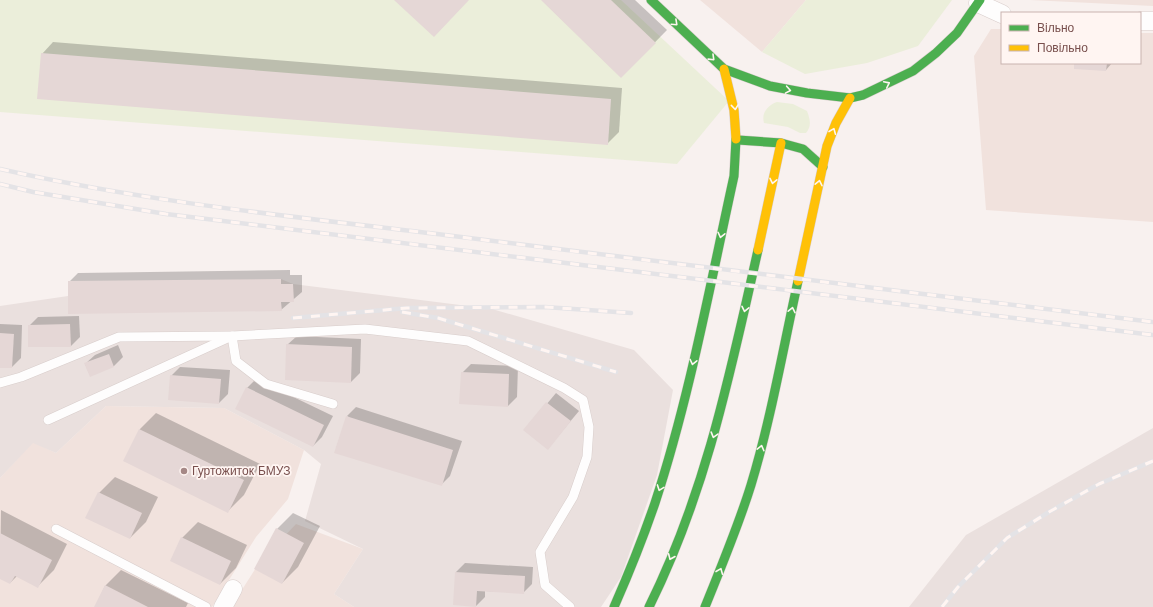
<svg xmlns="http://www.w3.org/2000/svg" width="1153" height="607" font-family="'Work Sans',sans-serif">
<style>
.residential{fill:#f1e2dd}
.industrial{fill:#eae0de}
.green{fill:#ebeeda}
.shadow{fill:#0003}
.building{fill:#e5d7d6}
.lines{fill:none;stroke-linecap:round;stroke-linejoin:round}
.lane-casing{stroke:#d8cdcb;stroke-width:10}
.street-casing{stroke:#d8cdcb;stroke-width:19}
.fast-casing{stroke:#d9cecd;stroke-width:10}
.slow-casing{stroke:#d9cecd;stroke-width:10}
.lane{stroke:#fefdfd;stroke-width:9}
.street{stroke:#fefdfd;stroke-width:18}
.fast{stroke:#4caf50;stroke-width:9}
.slow{stroke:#ffc107;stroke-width:9}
.rail-casing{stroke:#e4e3e6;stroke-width:4.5}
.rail{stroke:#fff5f2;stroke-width:3;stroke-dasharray:9;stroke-linecap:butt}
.oneway{stroke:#fff5f2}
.poi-dot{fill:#a58886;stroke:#fff5f2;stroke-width:1.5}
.labels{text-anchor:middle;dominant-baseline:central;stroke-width:3.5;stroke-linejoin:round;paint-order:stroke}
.poi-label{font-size:12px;fill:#784f4d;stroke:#fff5f2;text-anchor:start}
</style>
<rect width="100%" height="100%" fill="#f8f1ef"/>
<g class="residential">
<path d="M700 0H806L762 52Z"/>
<path d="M1030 0H1153V6Z"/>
<path d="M991 29H1002V63H1140V33H1153V222L986 210 974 56Z"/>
<path d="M106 406 224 408 304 450 288 499 256 537 212 607H0V478L33 442 56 453Z"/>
<path d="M296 524 363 549 334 594 354 607H231L259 563Z"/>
</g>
<g class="industrial">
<path d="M281 279 293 284 492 309 634 350 673 390 657 475 621 577 601 607H354L334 594 363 549 305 521 321 464 304 450 224 408 106 406 56 453 33 443 0 478V306L68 296V281L83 283Z"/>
<path d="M1153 428V607H909L966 535Z"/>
</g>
<g class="green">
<path d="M0 0H621L729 101 677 164 0 112Z"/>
<path d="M806 0H952L918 46 867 63 805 74 762 52Z"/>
<path d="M777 102 793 104 807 111C810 119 812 126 806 133H800L788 127 764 123C761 113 768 105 777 102Z"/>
</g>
<g class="shadow">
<path d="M542 0H635L667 30 621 77Z"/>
<path d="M53 42 622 88 619 132 607 144 42 54Z"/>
<path d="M1075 63H1112L1106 70Z"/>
<path d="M290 270V275H302V292L281 310 69 282 78 273Z"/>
<path d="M79 316 80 337 71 346 29 326 38 317Z"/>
<path d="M0 324 22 325 21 358 12 367H0Z"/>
<path d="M297 336 361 339 360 373 351 382 287 345Z"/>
<path d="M118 345 123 357 114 366 90 375 85 364 95 355Z"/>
<path d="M471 364 518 366 517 397 508 406 462 373Z"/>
<path d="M180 367 230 370 228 394 219 403 171 376Z"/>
<path d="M256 379 333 416 322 437 313 446 247 388Z"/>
<path d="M556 393 579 411 548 448 525 430Z"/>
<path d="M356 407 462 441 450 476 441 485 347 416Z"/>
<path d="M156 413 260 464 244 495 228 511 125 461 140 429Z"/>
<path d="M115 477 158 497 146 522 130 538 99 493Z"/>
<path d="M1 510 67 544 54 570 38 586 17 576 10 583 0 578Z"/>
<path d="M293 513 320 526 298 567 282 583 277 529Z"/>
<path d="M198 522 247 545 236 568 220 584 182 538Z"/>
<path d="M465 563 533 567 532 584 523 593 485 591V597L476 606 454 604 456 572Z"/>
<path d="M121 570 188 603 186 607H95L105 586Z"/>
</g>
<g class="building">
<path d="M394 0H469L434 37Z"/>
<path d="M541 0H611L656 43 621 78Z"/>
<path d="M41 53 611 99 608 145 37 99Z"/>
<path d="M1074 63H1107L1106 71 1074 69Z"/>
<path d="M281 279V284H293L294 302H281L282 311 68 314V281Z"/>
<path d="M70 324 71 347H28V325Z"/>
<path d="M0 333 14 334 12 368H0Z"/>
<path d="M286 344 352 347 351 383 285 380Z"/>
<path d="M109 354 114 367 90 377 84 363Z"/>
<path d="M461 372 509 374 508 407 459 404Z"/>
<path d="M170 375 221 379 219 404 168 400Z"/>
<path d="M246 387 324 425 313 447 235 409Z"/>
<path d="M546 402 571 421 548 450 523 430Z"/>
<path d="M346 416 453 450 442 486 334 453Z"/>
<path d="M139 429 244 480 228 513 123 461Z"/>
<path d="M98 492 142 513 130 539 85 518Z"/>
<path d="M276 528 304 543 282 584 254 569Z"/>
<path d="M0 533 52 560 38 588 15 576 10 584 0 579Z"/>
<path d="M181 537 231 561 220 585 170 561Z"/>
<path d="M455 572 525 576 524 594 477 591 476 607 453 605Z"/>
<path d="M105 585 148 607H94Z"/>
</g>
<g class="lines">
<defs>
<g id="lane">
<path d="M0 383 21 377 119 337 232 336 236 361 266 384 333 404"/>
<path d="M48 420 232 336 365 329 468 341 564 388 583 400 589 427 587 457 573 497 540 552 545 585 570 607"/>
<path d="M56 529 206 607"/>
</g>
<g id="street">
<path d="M978 3 1002 14"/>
<path d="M1140 21H1153"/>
<path d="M223 607 233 589"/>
</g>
<g id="fast">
<path d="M651 0 724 69 770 86 807 93 850 98 863 95 913 71 936 53 957 33 980 0"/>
<path d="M738 140 781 143 803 149 823 167"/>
<path d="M614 607C629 573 643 538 655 503 690 396 710 285 734 176L736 139"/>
<path d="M649 607C706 492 730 374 758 250"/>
<path d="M705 607C721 567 738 527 751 485 771 419 783 349 798 281"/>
</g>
<g id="slow">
<path d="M724 69 734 110 736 139"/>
<path d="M758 250 781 143"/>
<path d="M798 281 827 146 836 123 850 98"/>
</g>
</defs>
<use href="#lane" class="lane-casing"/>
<use href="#street" class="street-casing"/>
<use href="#fast" class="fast-casing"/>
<use href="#slow" class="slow-casing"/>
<use href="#lane" class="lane"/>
<use href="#street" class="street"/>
<use href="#fast" class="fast"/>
<use href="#slow" class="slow"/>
<defs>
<g id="rail">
<path d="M0 169C146 202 296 217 445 235 681 265 917 293 1153 322"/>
<path d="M0 184 33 192 166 214 1153 335"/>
<path d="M402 312 438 318 616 372"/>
<path d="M293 318 407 308 545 307 631 313"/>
<path d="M942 607 958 587 1007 538 1049 512 1099 484 1153 461"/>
</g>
</defs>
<use href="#rail" class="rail-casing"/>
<use href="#rail" class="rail"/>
</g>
<defs><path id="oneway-chevron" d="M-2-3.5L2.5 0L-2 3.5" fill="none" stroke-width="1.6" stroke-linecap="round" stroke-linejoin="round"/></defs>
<g class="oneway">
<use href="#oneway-chevron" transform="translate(675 23) rotate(43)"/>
<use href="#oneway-chevron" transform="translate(712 58) rotate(44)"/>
<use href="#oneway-chevron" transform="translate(887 84) rotate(-26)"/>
<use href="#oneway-chevron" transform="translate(788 90) rotate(10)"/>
<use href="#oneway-chevron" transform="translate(735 107) rotate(84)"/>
<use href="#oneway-chevron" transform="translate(833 131) rotate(-68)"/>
<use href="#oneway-chevron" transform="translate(773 181) rotate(102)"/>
<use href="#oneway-chevron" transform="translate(819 183) rotate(-78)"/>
<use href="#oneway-chevron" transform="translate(721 235) rotate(103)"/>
<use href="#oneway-chevron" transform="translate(745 309) rotate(102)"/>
<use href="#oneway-chevron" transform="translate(792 310) rotate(-78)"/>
<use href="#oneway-chevron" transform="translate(693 362) rotate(103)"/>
<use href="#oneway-chevron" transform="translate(714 435) rotate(106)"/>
<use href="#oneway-chevron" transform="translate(761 448) rotate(-76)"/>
<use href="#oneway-chevron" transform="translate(660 488) rotate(110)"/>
<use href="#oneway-chevron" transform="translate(671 557) rotate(113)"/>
<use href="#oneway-chevron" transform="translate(720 571) rotate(-68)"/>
</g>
<circle class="poi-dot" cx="184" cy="471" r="4"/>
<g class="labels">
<g class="poi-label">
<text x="192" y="471">Гуртожиток БМУЗ</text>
</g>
</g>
<rect x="1001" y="12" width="140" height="52" fill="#fff5f2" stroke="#c9b3b0"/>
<rect x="1009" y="25" width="20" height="6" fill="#4caf50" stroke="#c9b3b0"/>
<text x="1037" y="32" font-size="12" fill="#784f4d">Вільно</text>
<rect x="1009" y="45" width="20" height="6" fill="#ffc107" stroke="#c9b3b0"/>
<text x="1037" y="52" font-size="12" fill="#784f4d">Повільно</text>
</svg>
